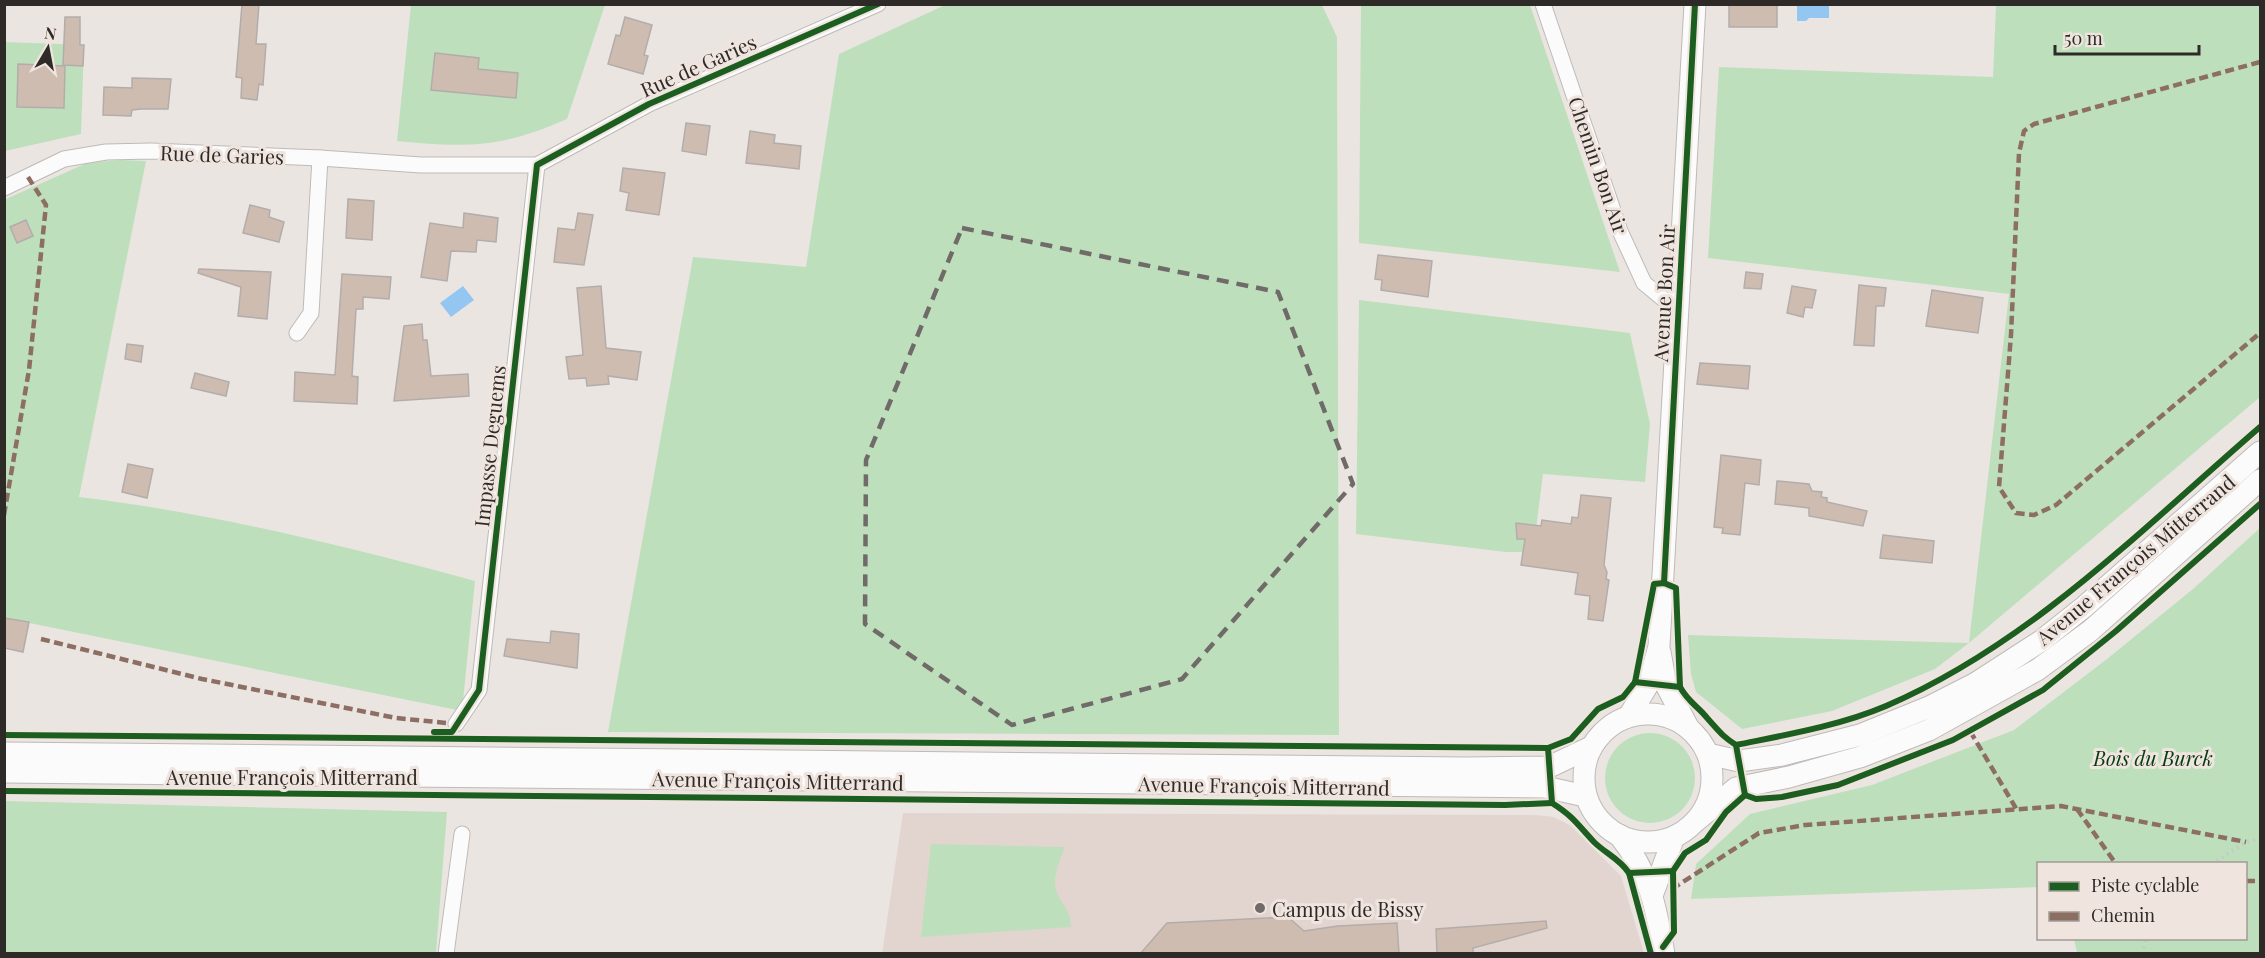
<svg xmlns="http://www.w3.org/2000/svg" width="2265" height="958" font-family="'Playfair Display',serif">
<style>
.built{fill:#e2d5cf}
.green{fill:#bedfbc}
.water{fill:#94c6f2}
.building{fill:#cebcb0;stroke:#b2adab;stroke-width:1.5}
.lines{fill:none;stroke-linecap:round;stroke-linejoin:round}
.minor-casing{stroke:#bebab7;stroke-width:17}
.secondary-casing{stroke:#bebab7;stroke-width:23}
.path{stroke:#c8c6c6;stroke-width:4;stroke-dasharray:1.5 4.5;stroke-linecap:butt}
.minor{stroke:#fcfbfb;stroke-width:15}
.secondary{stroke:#fcfbfb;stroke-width:21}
.quiet{stroke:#8d6e63;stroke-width:4.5;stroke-dasharray:9 4.5;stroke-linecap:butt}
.cycleway-casing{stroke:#efe4de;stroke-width:10}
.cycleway{stroke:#1b5e20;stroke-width:6}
.marked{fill:none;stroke:#706b69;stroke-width:4.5;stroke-dasharray:12 8;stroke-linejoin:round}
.poi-dot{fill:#706b69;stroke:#efe4de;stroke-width:2}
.labels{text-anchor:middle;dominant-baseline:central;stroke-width:6;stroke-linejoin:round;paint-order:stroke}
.street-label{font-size:20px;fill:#2e2a28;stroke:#efe4de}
.park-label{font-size:20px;font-style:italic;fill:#053b10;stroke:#efe4de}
.poi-label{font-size:20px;fill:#2e2a28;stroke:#efe4de;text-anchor:start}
</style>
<rect width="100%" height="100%" fill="#ebe5e2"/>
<path class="built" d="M903 813 1535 815 1554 817 1571 826 1621 876 1644 953 882 954Z"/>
<g class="green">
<path d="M411 5H605L567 119C501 148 467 148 397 141Z"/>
<path d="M945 5H1322L1337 37 1339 735 608 732 693 257 806 267 839 54Z"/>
<path d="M1361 5H1530L1620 272 1359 243Z"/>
<path d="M1996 5H2260V397L1969 643 1935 669 1832 711 1742 729 1696 692 1691 674 1688 635 1969 643 2009 294 1708 258 1719 67 1993 77Z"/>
<path d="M5 42 84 45 81 134 5 151Z"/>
<path d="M120 160 146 161 79 497C213 513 345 546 475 581L462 711 5 618 6 199 87 163Z"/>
<path d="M1359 300 1630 333 1650 424 1645 482 1543 474 1533 552H1506L1356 534Z"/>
<path d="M2260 528V953H2077L2074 939 2246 938V864H2038V887L1691 899 1696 864 1750 814 1872 785 2014 730 2107 659 2193 589Z"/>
<circle cx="1650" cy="778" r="45"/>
<path d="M5 801 447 812 436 953H5Z"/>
<path d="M931 844 1065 847C1060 860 1051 880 1057 893 1064 908 1070 909 1071 927L921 937Z"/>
</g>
<g class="water">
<path d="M1797 5H1829V18H1809L1806 21H1797Z"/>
<path d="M463 286 474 300 451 317 440 303Z"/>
</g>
<g class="building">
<path d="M242 4H259L256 44H266L263 85 259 84 257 100 241 98 242 78 236 77Z"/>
<rect x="1729" y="4" width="48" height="23"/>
<path d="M65 17H80V45H84L83 66 63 65Z"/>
<path d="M625 17 652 25 644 55 648 56 643 74 608 64 616 35 620 36Z"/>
<path d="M435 53 479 58 478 69 518 73 516 98 431 90Z"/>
<path d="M18 64 65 66 64 108 17 107Z"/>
<path d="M132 78 171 79 168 109H141L132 110 131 116 103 115 104 87 132 88Z"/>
<path d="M686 123 710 126 706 155 682 151Z"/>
<path d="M750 131 775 135 774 143 801 146 799 169 746 163Z"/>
<path d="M623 168 665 173 659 215 626 210 629 193 620 191Z"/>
<path d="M348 199 374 201 372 240 346 238Z"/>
<path d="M250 205 270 210 269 217 284 222 279 242 243 233Z"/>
<path d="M464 213 498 218 496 242 477 240 476 252 451 251 447 281 421 277 430 223 463 228Z"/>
<path d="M578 213 593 215 584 265 554 262 558 228 575 230Z"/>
<path d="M26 220 33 236 17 243 10 227Z"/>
<path d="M1378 255 1432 261 1428 297 1381 290 1382 280 1375 279Z"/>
<path d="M199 269 271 272 267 319 238 316 241 287 198 273Z"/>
<path d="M1746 272 1763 274 1761 289 1744 288Z"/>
<path d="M342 274 391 277 389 299 363 297V309H356L352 376 358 377 357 404 294 401 295 372 335 375Z"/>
<path d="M1859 285 1886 288 1884 306H1876L1874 346 1854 345Z"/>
<path d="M601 286 606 348 641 352 637 380 608 376 609 384 587 386 586 378 569 379 566 357 583 355 577 288Z"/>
<path d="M1792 286 1816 290 1812 308 1805 307 1803 317 1787 313Z"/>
<path d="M1932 290 1983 298 1978 333 1926 326Z"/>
<path d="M422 324 423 340H427L431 376 468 374 469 396 394 401 404 326Z"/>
<path d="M127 344 143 346 141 362 125 359Z"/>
<path d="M1700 363 1750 366 1748 389 1697 384Z"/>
<path d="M195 373 229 382 226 396 191 388Z"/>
<path d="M1721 455 1761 460 1759 485 1745 483 1740 535 1722 533 1723 528 1714 527Z"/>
<path d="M128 464 153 469 147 498 122 492Z"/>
<path d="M1777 481 1809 484 1812 491 1822 492 1821 497 1827 498V502L1867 511 1863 526 1809 516V508L1775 504Z"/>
<path d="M1581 495 1611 498 1604 565 1607 572 1606 579 1609 580 1603 621 1588 619 1590 596 1575 594 1578 573 1521 565 1525 539H1517L1516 523 1541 526 1542 520 1571 524 1572 517 1578 518Z"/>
<path d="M1883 535 1934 541 1932 563 1880 558Z"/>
<path d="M4 618 29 622 23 652 4 648Z"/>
<path d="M551 631 579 634 577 668 504 656 507 639 550 643Z"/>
<path d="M1288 917 1304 931 1338 926 1397 923 1399 954H1140L1167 923Z"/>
<path d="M1546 921 1547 928 1473 948V954H1437L1436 929Z"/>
</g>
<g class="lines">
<defs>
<g id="minor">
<path d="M1543 4 1620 231 1644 283 1678 311"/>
<path d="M4 188 64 159 106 152 151 151 320 158 421 165H537L649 104 878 4"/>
<path d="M297 333 311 313 320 158"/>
<path d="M456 724 479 690 537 165"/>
<path d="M446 954 462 834"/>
</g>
<g id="secondary">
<path d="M1660 652 1666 685 1688 727"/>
<circle cx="1648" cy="778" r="64"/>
<path d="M1629 716 1649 683 1659 646 1695 4"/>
<path d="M4 753 1465 768 1549 767 1591 747"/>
<path d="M1708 754 1739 761 1782 755 1860 735 1929 707 1976 683 2041 641 2084 607 2260 452"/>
<path d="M4 772 1545 787 1585 796"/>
<path d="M1696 821 1736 788 1789 777 1860 757 1929 730 2037 670 2090 631 2260 480"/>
<path d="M1619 835C1650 874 1656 906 1664 954"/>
<path d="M1653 893 1674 837"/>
</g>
</defs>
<use href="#minor" class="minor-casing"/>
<use href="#secondary" class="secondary-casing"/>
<g class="path">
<path d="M2212 864 2246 842 2260 839"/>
<path d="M2143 954 2146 938"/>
</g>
<use href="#minor" class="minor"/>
<use href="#secondary" class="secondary"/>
<g class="quiet">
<path d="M2260 62 2034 124 2024 131 2019 153 2011 335 1999 487 2016 513 2034 515 2056 505 2260 333"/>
<path d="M4 515 29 370 46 205 28 177"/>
<path d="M41 639 202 679 396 718 447 723"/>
<path d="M1970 731 2017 810"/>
<path d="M2077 809 2116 864"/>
<path d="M2246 881H2260"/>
<path d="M1672 889 1759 833 1805 825 2061 806 2246 842"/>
</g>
<defs>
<g id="cycleway">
<path d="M1664 583 1695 4"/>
<path d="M1635 682 1680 687C1689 703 1698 706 1708 719 1719 731 1722 736 1736 745L1745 795 1726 812 1706 840 1685 853 1673 871 1629 873C1619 858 1606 854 1594 842 1577 824 1574 817 1552 803L1548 748 1571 739 1598 709 1623 697Z"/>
<path d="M1635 682 1654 584 1664 583 1676 588 1680 687"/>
<path d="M434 732H452L479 690 537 165 649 104 878 4"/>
<path d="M4 735 1548 748"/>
<path d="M1736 745C1785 735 1839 726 1886 706 2030 644 2143 528 2260 427"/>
<path d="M4 791 1505 805 1552 803"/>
<path d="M1745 795 1756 799 1782 797 1838 785 1953 740 2043 690 2116 631 2260 504"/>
<path d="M1629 873 1651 954"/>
<path d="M1663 947 1674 932 1673 871"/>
</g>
</defs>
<use href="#cycleway" class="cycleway-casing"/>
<use href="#cycleway" class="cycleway"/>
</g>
<path class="marked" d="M962 228 1278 292 1353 484 1182 679 1012 725 865 624 866 460Z"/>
<circle class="poi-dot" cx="1260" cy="908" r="6"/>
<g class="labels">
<g class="street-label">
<text transform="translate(698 65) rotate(-24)">Rue de Garies</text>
<text transform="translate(222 154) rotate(2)">Rue de Garies</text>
<text transform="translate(1599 165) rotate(71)">Chemin Bon Air</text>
<text transform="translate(1663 293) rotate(-87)">Avenue Bon Air</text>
<text transform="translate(489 446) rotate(-84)">Impasse Deguems</text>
<text transform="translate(2135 559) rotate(-40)">Avenue François Mitterrand</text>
<text x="292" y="776">Avenue François Mitterrand</text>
<text transform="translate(778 780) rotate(1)">Avenue François Mitterrand</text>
<text transform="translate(1264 785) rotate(1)">Avenue François Mitterrand</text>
</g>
<g class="park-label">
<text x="2153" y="757">Bois du Burck</text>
</g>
<g class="poi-label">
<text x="1272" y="908">Campus de Bissy</text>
</g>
</g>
<rect width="2265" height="958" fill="none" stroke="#2e2a28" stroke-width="12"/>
<rect x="2037" y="862" width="210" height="78" fill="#efe4de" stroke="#a29a95" stroke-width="1.5"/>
<rect x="2049" y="882" width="30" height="9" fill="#1b5e20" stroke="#a29a95" stroke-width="1.5"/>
<text x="2091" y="892" font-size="18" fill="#2e2a28">Piste cyclable</text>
<rect x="2049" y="912" width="30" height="9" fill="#8d6e63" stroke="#a29a95" stroke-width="1.5"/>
<text x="2091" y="922" font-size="18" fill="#2e2a28">Chemin</text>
<g transform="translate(48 48) rotate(10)" stroke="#efe4de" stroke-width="4.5" paint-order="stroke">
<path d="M0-4.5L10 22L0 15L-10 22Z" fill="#2e2a28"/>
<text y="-9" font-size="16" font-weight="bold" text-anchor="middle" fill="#2e2a28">N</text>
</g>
<path d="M2055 45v9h144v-9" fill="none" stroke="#2e2a28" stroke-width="3"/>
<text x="2064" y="45" font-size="18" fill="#2e2a28" stroke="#efe4de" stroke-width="4.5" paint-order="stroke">50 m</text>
</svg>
